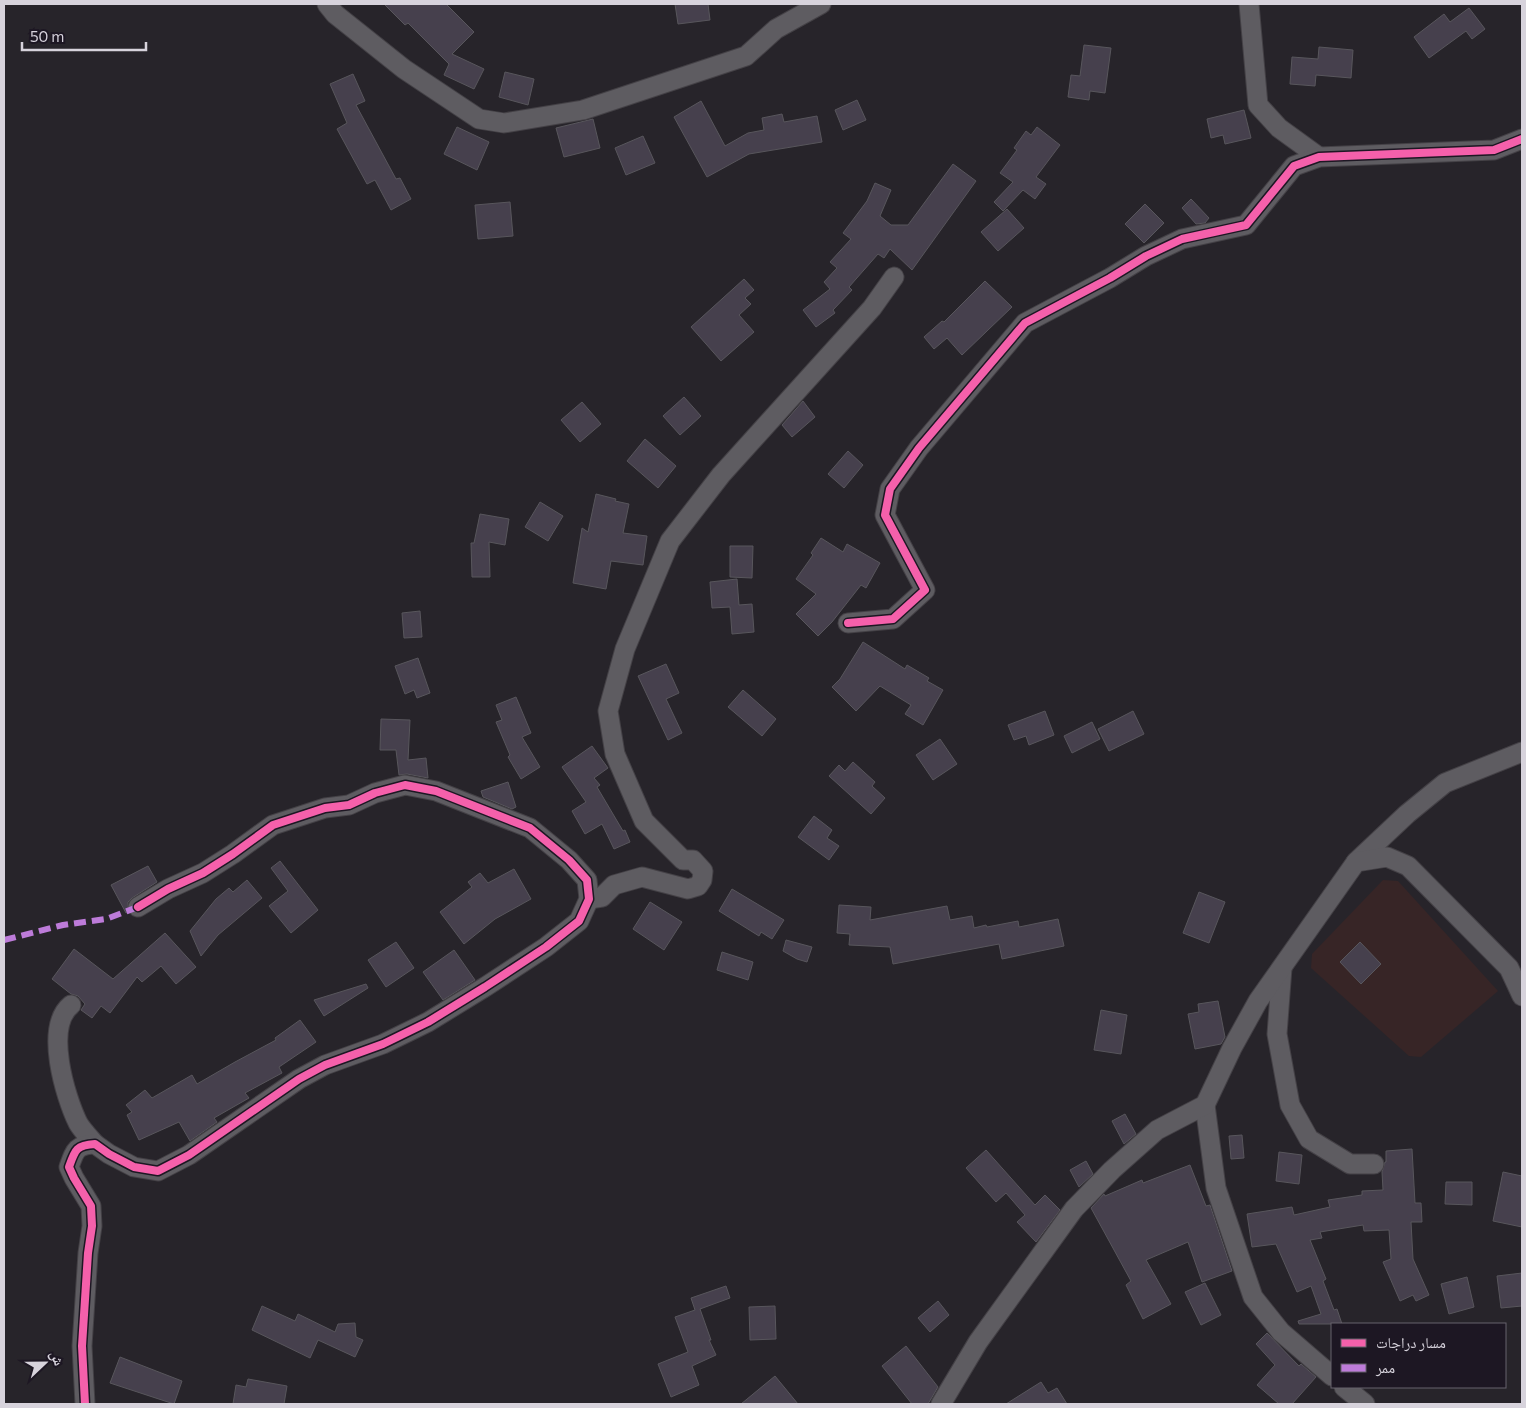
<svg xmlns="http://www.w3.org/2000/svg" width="1526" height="1408" font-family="Commissioner,'Noto Naskh Arabic',sans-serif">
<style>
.education{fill:#372526}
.building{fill:#46404d;stroke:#58565c}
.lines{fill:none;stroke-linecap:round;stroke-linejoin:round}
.minor-casing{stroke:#444146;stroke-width:21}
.minor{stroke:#5e5c61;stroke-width:19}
.quiet{stroke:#bd7bd9;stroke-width:6;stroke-dasharray:12 6;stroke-linecap:butt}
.cycleway-casing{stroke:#1d1723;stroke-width:11}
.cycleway{stroke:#f560ab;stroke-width:8}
</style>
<rect width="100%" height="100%" fill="#27242a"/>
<path class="education" d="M1383 880 1398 881 1498 991 1421 1057 1409 1056 1311 968 1312 954Z"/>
<g class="building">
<path d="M384 4H446L474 32 452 54 484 69 474 89 444 75 449 64 408 23 405 25Z"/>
<path d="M675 4H708L710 20 678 24Z"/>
<path d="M1469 8 1485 29 1472 39 1466 31 1429 58 1414 37 1444 14 1450 22Z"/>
<path d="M1084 45 1111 48 1105 93 1090 91 1089 100 1068 97 1071 75 1080 76Z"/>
<path d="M1319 47 1353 50 1351 78 1316 75 1315 86 1290 84 1292 57 1318 59Z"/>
<path d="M505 72 534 79 528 105 499 97Z"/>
<path d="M353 74 365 101 356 105 396 179 400 178 411 199 391 210 375 180 367 184 337 129 347 123 330 84Z"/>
<path d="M857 100 866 120 843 130 835 110Z"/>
<path d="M701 101 725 146 748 133 764 130 762 118 782 114 784 122 817 116 822 142 749 154 707 177 674 117Z"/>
<path d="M1244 110 1251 138 1225 144 1223 135 1211 138 1207 119Z"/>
<path d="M593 119 600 148 564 157 556 128Z"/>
<path d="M457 127 489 142 477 170 444 154Z"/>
<path d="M1037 127 1060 145 1036 177 1046 184 1035 199 1023 190 1003 211 994 202 1013 182 1000 173 1017 150 1014 148 1026 131 1031 135Z"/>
<path d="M643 136 655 163 626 175 615 148Z"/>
<path d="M953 164 976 181 912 270 890 249 884 258 878 254 849 287 852 290 833 310 835 313 816 327 803 310 830 289 824 282 837 268 830 262 851 239 843 233 867 201 875 183 891 190 880 216 891 225H908Z"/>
<path d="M1191 199 1209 218 1205 223 1196 224 1182 208Z"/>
<path d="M510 202 513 236 478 239 475 205Z"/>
<path d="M1145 204 1164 223 1144 243 1125 224Z"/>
<path d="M1007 209 1024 228 998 251 981 232Z"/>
<path d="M744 279 754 290 745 298 751 304 739 315 754 332 721 361 691 327Z"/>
<path d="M985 281 1012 307 962 355 947 338 934 349 924 337 942 321 944 322Z"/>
<path d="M684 397 701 416 680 435 663 416Z"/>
<path d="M803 401 815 417 792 437 782 425Z"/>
<path d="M582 402 601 424 580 442 561 420Z"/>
<path d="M645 439 676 466 658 488 627 461Z"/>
<path d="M848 451 863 465 844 488 828 474Z"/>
<path d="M596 494 616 499 615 501 629 504 623 533 647 536 643 565 611 561 606 589 573 583 582 528 588 532Z"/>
<path d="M540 502 563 516 548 541 525 527Z"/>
<path d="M480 514 509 519 505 545 489 542 490 577H472L471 543H474Z"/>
<path d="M821 538 843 552 847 544 880 563 866 588 861 585 832 622 818 636 796 614 816 594 796 579 813 555 811 553Z"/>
<path d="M730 546H753L752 578 730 577Z"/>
<path d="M737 579 739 605 752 604 754 632 732 634 730 607 712 608 710 582Z"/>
<path d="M420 611 422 637 404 638 402 613Z"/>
<path d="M863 642 905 669 907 665 929 678 927 681 943 690 923 725 905 714 911 705 880 686 856 711 832 687 840 679Z"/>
<path d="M418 658 430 693 417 698 414 690 405 694 395 666Z"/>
<path d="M666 664 679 693 666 699 682 733 668 740 638 676Z"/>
<path d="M743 690 776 719 762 736 728 707Z"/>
<path d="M516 697 531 733 522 737 540 767 521 779 508 757 510 755 496 722 502 720 496 705Z"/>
<path d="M1045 711 1054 735 1029 745 1026 736 1014 740 1008 725Z"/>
<path d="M1133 711 1144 734 1109 751 1098 729Z"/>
<path d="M381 719 410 720 408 760 426 758 428 778 407 774 399 775 396 750H380Z"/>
<path d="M1092 722 1100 739 1072 753 1064 736Z"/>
<path d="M940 739 957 764 933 780 916 755Z"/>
<path d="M592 746 608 768 594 778 600 785 597 787 623 831 625 830 630 842 614 849 602 824 585 834 572 811 586 802 562 767Z"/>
<path d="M853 762 875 782 872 786 885 798 871 814 829 776 839 765 845 771Z"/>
<path d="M508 782 516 807 512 809 483 797 481 791Z"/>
<path d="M814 816 832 830 827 838 839 846 829 860 798 837Z"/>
<path d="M280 861 318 910 291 933 269 906 288 891 271 868Z"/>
<path d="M148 866 157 882 132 898 128 902V912L126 913 111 885Z"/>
<path d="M514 869 531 899 495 919 464 944 440 912 472 887 468 882 480 873 488 883Z"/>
<path d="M247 880 262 898 218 935 201 956 190 931 216 899 229 888 233 892Z"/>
<path d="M732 889 784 920 772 939 761 932 759 936 719 911Z"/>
<path d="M1199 892 1225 902 1209 943 1183 933Z"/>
<path d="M650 902 682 922 664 950 633 929Z"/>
<path d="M839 905 871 907 870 920 947 906 950 920 972 916 974 928 986 925 987 927 1018 921 1019 927 1058 919 1064 946 1002 959 999 944 893 964 890 947 849 945 850 934 837 933Z"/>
<path d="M165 933 196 967 176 984 161 966 142 982 137 977 110 1013 101 1006 92 1018 81 1010 85 1004 78 996 71 994 52 979 74 949 113 979Z"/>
<path d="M786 940 812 947 807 962 797 959 783 951Z"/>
<path d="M396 942 414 968 386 987 368 960Z"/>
<path d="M1360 942 1381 964 1361 984 1340 962Z"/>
<path d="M454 950 475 980 443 1000 423 972Z"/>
<path d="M722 952 753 962 748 980 717 970Z"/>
<path d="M366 984 368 988 324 1016 314 1000Z"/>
<path d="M1218 1001 1225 1037 1221 1044 1195 1049 1188 1014 1199 1012 1198 1004Z"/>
<path d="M1101 1010 1127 1015 1121 1054 1094 1050Z"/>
<path d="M300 1020 316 1042 279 1067 282 1073 245 1093 249 1098 214 1118 217 1122 190 1141 179 1122 139 1140 127 1115 132 1112 126 1105 145 1090 152 1098 192 1075 197 1084 235 1062 276 1040 275 1038Z"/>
<path d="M1125 1114 1136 1134 1124 1144 1112 1121Z"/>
<path d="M1242 1135 1244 1158 1231 1159 1229 1136Z"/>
<path d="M1412 1149 1415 1203H1421L1422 1222H1411L1413 1259 1429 1295 1416 1301 1413 1295 1400 1301 1383 1262 1391 1259 1389 1230 1364 1231 1363 1225 1320 1232 1322 1238 1310 1240 1326 1279 1323 1281 1334 1310 1337 1309 1342 1324H1299L1298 1321 1321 1314 1311 1286 1297 1292 1276 1244 1252 1247 1247 1214 1292 1207 1294 1215 1330 1207 1328 1200 1362 1195V1191L1383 1190 1382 1172 1385 1162H1386V1151Z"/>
<path d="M986 1150 1035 1205 1045 1195 1060 1210 1036 1242 1017 1222 1025 1215 1006 1193 996 1202 966 1168Z"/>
<path d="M1279 1152 1302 1155 1299 1184 1276 1181Z"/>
<path d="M1086 1161 1093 1174 1079 1187 1070 1170Z"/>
<path d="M1190 1165 1206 1206 1210 1205 1232 1271 1202 1282 1188 1242 1146 1260 1171 1304 1143 1319 1126 1285 1131 1281 1091 1208 1104 1194 1105 1196 1142 1180 1143 1183Z"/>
<path d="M1503 1172 1522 1176V1227L1493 1221Z"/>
<path d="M1446 1182H1472V1205L1445 1204Z"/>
<path d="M1522 1273V1306L1501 1308 1497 1276Z"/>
<path d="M1467 1277 1474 1307 1449 1314 1441 1284Z"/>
<path d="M1205 1283 1221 1315 1201 1325 1185 1292Z"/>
<path d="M726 1286 730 1298 700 1309 711 1340H709L716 1355 692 1366 699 1385 671 1397 658 1364 688 1352 675 1317 695 1310 691 1298Z"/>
<path d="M938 1301 949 1315 930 1332 918 1318Z"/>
<path d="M262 1306 295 1321 298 1314 335 1332 338 1324 355 1323 356 1337 363 1340 355 1357 318 1340 310 1358 252 1330Z"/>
<path d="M775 1306 776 1339 750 1340 749 1307Z"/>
<path d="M1267 1333 1299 1366 1301 1364 1316 1377 1292 1404H1279L1257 1385 1275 1365 1256 1344Z"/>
<path d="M906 1346 938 1387 928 1404H912L882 1366Z"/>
<path d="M120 1357 182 1381 174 1404 110 1383Z"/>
<path d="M775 1376 798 1404H741Z"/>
<path d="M248 1379 287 1386 284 1404H233L236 1385 246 1387Z"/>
<path d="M1041 1382 1048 1393 1057 1388 1067 1404H1006Z"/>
</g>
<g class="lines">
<defs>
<g id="minor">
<path d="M327 4 335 14 404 69 479 119 504 123 583 110 746 56 776 29 821 4"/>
<path d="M1249 4 1258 105 1279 128 1319 157"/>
<path d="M848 623 893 619 925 590 885 515 890 489 919 448 1025 323 1110 278 1146 256 1182 239 1246 225 1294 166 1319 157 1494 150 1522 139"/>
<path d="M1356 862 1407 814 1445 783 1522 752"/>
<path d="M589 899 602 897 614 885 642 877 688 889 698 886 702 880 703 871 693 860H683L644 821 615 754 608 711 625 649 670 541 721 475 872 308 894 277"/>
<path d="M1282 968 1277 1034 1290 1105 1309 1139 1350 1164H1374"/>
<path d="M71 1005C44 1027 65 1096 78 1123 82 1130 89 1137 95 1144"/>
<path d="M1205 1105 1216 1188 1253 1297 1281 1332 1332 1376"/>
<path d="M1344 1387 1365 1404"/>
<path d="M85 1404 82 1346 88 1253 92 1226 91 1206 74 1178 69 1167C75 1150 76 1145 95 1144L109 1154 134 1167 158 1171 189 1155 299 1079 325 1065 383 1044 428 1022 485 987 546 947 579 921 589 899 587 880 569 860 530 828 436 791 405 785 375 793 349 805 325 808 273 825 233 854 203 873 168 889 138 907"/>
<path d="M941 1404 978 1342 1074 1209 1112 1170 1157 1130 1205 1105 1232 1048 1258 1001 1356 862 1387 857 1408 866 1509 968 1522 996"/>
</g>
</defs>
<use href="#minor" class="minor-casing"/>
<use href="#minor" class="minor"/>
<path class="quiet" d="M4 940 63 925 106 919 138 907"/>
<defs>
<g id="cycleway">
<path d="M848 623 893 619 925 590 885 515 890 489 919 448 1025 323 1110 278 1146 256 1182 239 1246 225 1294 166 1319 157 1494 150 1522 139"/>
<path d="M85 1404 82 1346 88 1253 92 1226 91 1206 74 1178 69 1167C75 1150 76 1145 95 1144L109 1154 134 1167 158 1171 189 1155 299 1079 325 1065 383 1044 428 1022 485 987 546 947 579 921 589 899 587 880 569 860 530 828 436 791 405 785 375 793 349 805 325 808 273 825 233 854 203 873 168 889 138 907"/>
</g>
</defs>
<use href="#cycleway" class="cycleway-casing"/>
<use href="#cycleway" class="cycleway"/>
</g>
<rect width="1526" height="1408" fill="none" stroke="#d7d3dc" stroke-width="10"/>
<rect x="1331" y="1323" width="175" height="65" fill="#1d1723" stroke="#67626d"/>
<rect x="1341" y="1339" width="25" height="8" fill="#f560ab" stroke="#67626d"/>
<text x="1376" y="1348" font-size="15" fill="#d7d3dc">مسار دراجات</text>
<rect x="1341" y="1364" width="25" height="8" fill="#bd7bd9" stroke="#67626d"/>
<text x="1376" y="1373" font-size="15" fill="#d7d3dc">ممر</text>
<g transform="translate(45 1363) rotate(68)" stroke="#1d1723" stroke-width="4" paint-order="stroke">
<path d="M0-4L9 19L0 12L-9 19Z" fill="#d7d3dc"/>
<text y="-8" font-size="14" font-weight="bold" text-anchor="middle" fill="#d7d3dc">ش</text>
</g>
<path d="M22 42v8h124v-8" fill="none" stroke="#d7d3dc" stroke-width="2.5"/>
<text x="30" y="42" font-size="15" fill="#d7d3dc" stroke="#1d1723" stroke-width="4" paint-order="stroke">50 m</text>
</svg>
